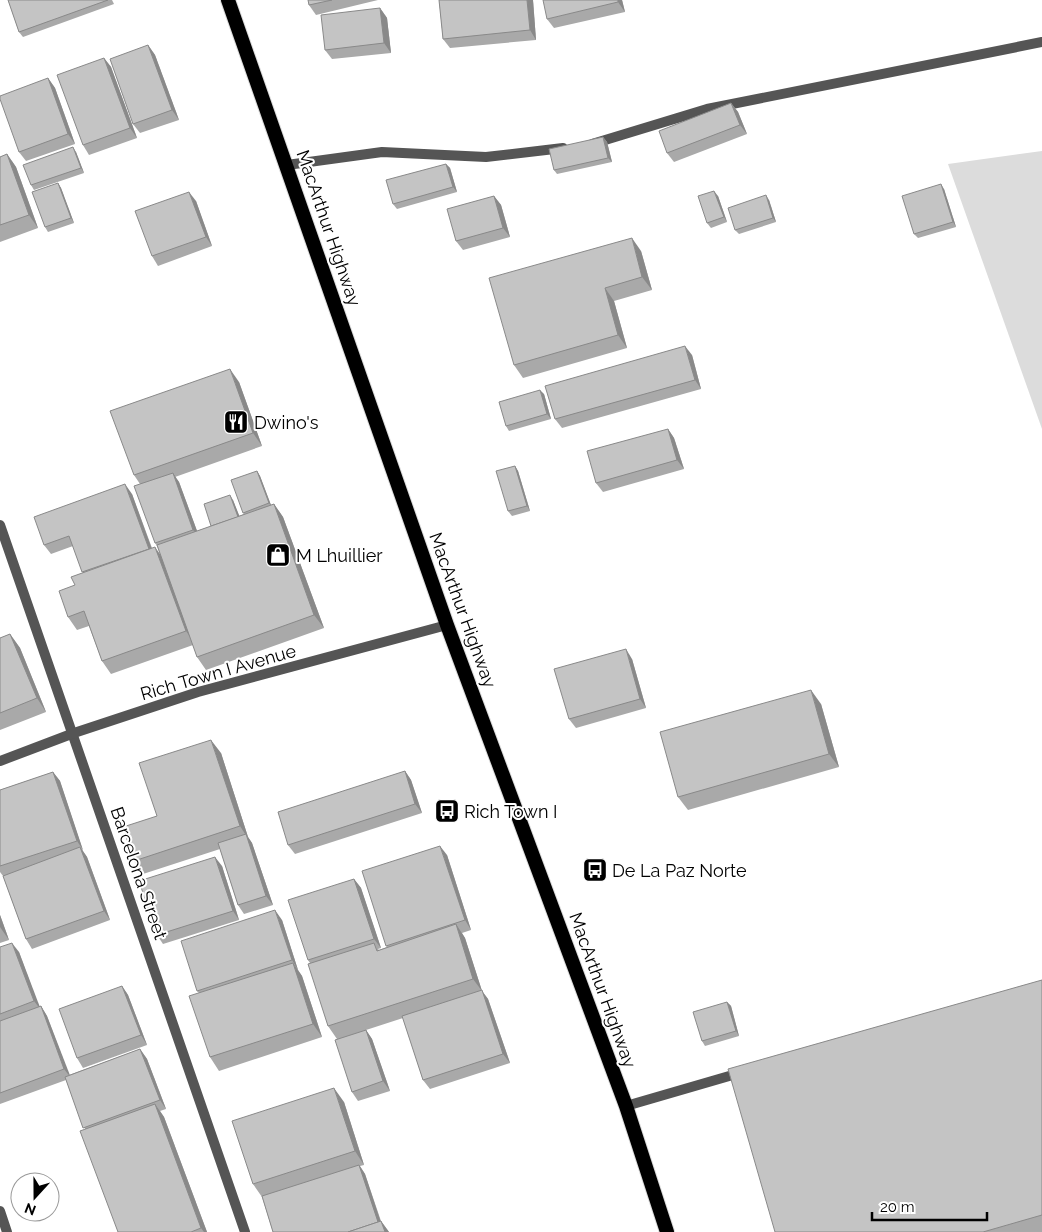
<svg xmlns="http://www.w3.org/2000/svg" width="1042" height="1232" font-family="Raleway,sans-serif">
<style>
.green{fill:#dcdcdc}
.lines{fill:none;stroke-linecap:round;stroke-linejoin:round}
.trunk-casing{stroke:#dbdbdb;stroke-width:16}
.minor{stroke:#555;stroke-width:10}
.tertiary{stroke:#555;stroke-width:10}
.trunk{stroke:#000;stroke-width:14}
.wall{fill:#a9a9a9}
.shaded-wall{fill:#898989}
.building{fill:#c4c4c4;stroke:#898989}
.labels{text-anchor:middle;dominant-baseline:central;stroke-width:4;stroke-linejoin:round;paint-order:stroke}
.street-label{font-size:18px;fill:#000;stroke:#fff}
.poi-label{font-size:18px;fill:#000;stroke:#fff;text-anchor:start}
</style>
<rect width="100%" height="100%" fill="#fff"/>
<path class="green" d="M1042 151V429L948 164Z"/>
<g class="lines">
<defs>
<path id="trunk" d="M228 0 447 625 626 1106 667 1232"/>
</defs>
<use href="#trunk" class="trunk-casing"/>
<g class="minor">
<path d="M592 144 707 109 1042 42"/>
<path d="M287 165 382 152 486 157 563 148"/>
<path d="M0 525 245 1232"/>
<path d="M0 761 74 733 198 692 447 625"/>
<path d="M0 1211 7 1232"/>
</g>
<path class="tertiary" d="M626 1106 743 1072"/>
<use href="#trunk" class="trunk"/>
</g>
<g class="wall">
<path d="M8 0H112L114 4 23 37 19 32Z"/>
<path d="M308 0H378L316 15 309 5Z"/>
<path d="M439 0H533L536 40 450 48 443 39Z"/>
<path d="M622 0 625 12 554 28 547 19Z"/>
<path d="M380 8 387 18 391 53 332 59 325 50Z"/>
<path d="M148 45 155 55 179 120 140 133 133 124Z"/>
<path d="M104 58 111 67 137 138 89 155 83 145Z"/>
<path d="M48 78 55 88 75 144 26 161 19 152Z"/>
<path d="M731 103 738 112 747 134 674 162 667 153Z"/>
<path d="M603 137 607 142 612 162 557 174 554 170Z"/>
<path d="M76 152 84 173 34 190 31 185Z"/>
<path d="M7 154 16 167 38 228 0 242V157Z"/>
<path d="M446 164 450 168 457 192 397 209 393 204Z"/>
<path d="M58 183 61 188 74 223 48 232 45 227Z"/>
<path d="M944 189 956 227 918 238 914 234Z"/>
<path d="M494 196 501 205 510 237 463 250 456 241Z"/>
<path d="M718 196 727 222 711 228 707 223Z"/>
<path d="M769 200 776 222 739 234 735 230Z"/>
<path d="M196 201 212 246 158 266 152 256Z"/>
<path d="M641 251 652 290 614 301 627 348 523 378 514 365Z"/>
<path d="M692 355 701 389 562 428 555 419Z"/>
<path d="M239 382 262 446 175 477 179 482 197 531 211 526 233 500 239 516 244 514 243 513 257 471 260 476 271 505 274 504 283 517 324 628 206 670 197 657 193 645 111 674 102 661 89 626 77 630 68 617 75 585 83 573 73 546 51 554 44 545 132 494 152 548 160 554 157 546 155 543 140 484 134 475Z"/>
<path d="M544 394 551 419 509 431 506 426Z"/>
<path d="M668 429 674 438 684 469 603 492 596 483Z"/>
<path d="M515 466 518 471 530 511 512 516 508 511Z"/>
<path d="M10 634 20 648 46 712 0 730V638Z"/>
<path d="M632 659 646 708 576 728 569 719Z"/>
<path d="M821 704 839 767 688 810 678 797Z"/>
<path d="M221 753 248 837 252 843 273 905 244 914 238 905 220 849 143 874 134 861 157 816Z"/>
<path d="M405 771 411 780 422 813 295 854 288 845Z"/>
<path d="M53 772 60 781 83 851 87 857 110 920 32 949 26 939 3 876 0 872V790Z"/>
<path d="M447 855 471 930 462 933 465 938 482 991 488 999 510 1063 430 1089 423 1080 403 1018 366 1030 372 1039 390 1091 358 1101 352 1092 337 1039 328 1026 310 963 308 960 354 879 361 888 381 948 378 949 379 950 387 947 386 946Z"/>
<path d="M222 866 239 920 163 944 157 935Z"/>
<path d="M0 915 9 940 0 943Z"/>
<path d="M282 920 298 970 302 976 322 1037 219 1071 210 1057 199 993 197 991Z"/>
<path d="M0 947 19 952 39 1007 41 1006 47 1016 69 1075 140 1049 147 1059 166 1109 160 1111 164 1117 207 1232H118L85 1129 66 1080 0 1104Z"/>
<path d="M1042 980V1232H775Z"/>
<path d="M122 986 128 995 147 1045 83 1068 77 1058Z"/>
<path d="M727 1002 731 1006 739 1036 705 1046 702 1041Z"/>
<path d="M344 1102 364 1165 360 1166 365 1174 381 1221 389 1232H273L262 1197 253 1184Z"/>
</g>
<g class="shaded-wall">
<path d="M527 0H533L536 40 530 30Z"/>
<path d="M618 0H622L625 12 618 2Z"/>
<path d="M380 8 387 18 391 53 384 43Z"/>
<path d="M148 45 155 55 179 120 172 110Z"/>
<path d="M104 58 111 67 137 138 130 128Z"/>
<path d="M48 78 55 88 75 144 68 134Z"/>
<path d="M731 103 738 112 747 134 740 125Z"/>
<path d="M603 137 607 142 612 162 608 158Z"/>
<path d="M73 147 76 152 84 173 81 168Z"/>
<path d="M7 154 16 167 38 228 29 215Z"/>
<path d="M446 164 450 168 457 192 453 187Z"/>
<path d="M58 183 61 188 74 223 71 218Z"/>
<path d="M941 184 944 189 956 227 953 222Z"/>
<path d="M714 191 718 196 727 222 724 217Z"/>
<path d="M189 192 196 201 212 246 206 237Z"/>
<path d="M766 195 769 200 776 222 773 218Z"/>
<path d="M494 196 501 205 510 237 503 228Z"/>
<path d="M632 238 641 251 652 290 642 277Z"/>
<path d="M605 288 614 301 627 348 618 335Z"/>
<path d="M685 346 692 355 701 389 695 380Z"/>
<path d="M230 369 239 382 262 446 253 433Z"/>
<path d="M540 390 544 394 551 419 547 414Z"/>
<path d="M668 429 674 438 684 469 677 460Z"/>
<path d="M515 466 518 471 530 511 527 506Z"/>
<path d="M257 471 260 476 272 508 269 503Z"/>
<path d="M173 473 179 482 200 539 193 530Z"/>
<path d="M125 484 132 494 155 558 149 549Z"/>
<path d="M230 495 233 500 243 525 239 521Z"/>
<path d="M274 504 283 517 324 628 314 615Z"/>
<path d="M155 547 164 560 195 644 186 631Z"/>
<path d="M10 634 20 648 46 712 37 698Z"/>
<path d="M626 649 632 659 646 708 640 699Z"/>
<path d="M811 690 821 704 839 767 829 754Z"/>
<path d="M211 740 221 753 248 837 252 843 273 905 266 896 247 837 240 826Z"/>
<path d="M405 771 411 780 422 813 415 804Z"/>
<path d="M53 772 60 781 83 850 77 841Z"/>
<path d="M440 846 447 855 471 930 465 920Z"/>
<path d="M80 847 87 857 110 920 104 911Z"/>
<path d="M215 857 222 866 239 920 233 911Z"/>
<path d="M354 879 361 888 381 948 374 939Z"/>
<path d="M275 910 282 920 298 970 292 960Z"/>
<path d="M0 915 9 940 0 927Z"/>
<path d="M456 924 465 938 482 991 488 999 510 1063 503 1054 482 991 473 979Z"/>
<path d="M12 943 19 952 41 1010 34 1001Z"/>
<path d="M293 963 302 976 322 1037 313 1024Z"/>
<path d="M122 986 128 995 147 1045 141 1035Z"/>
<path d="M727 1002 731 1006 739 1036 736 1031Z"/>
<path d="M41 1006 47 1016 71 1078 64 1069Z"/>
<path d="M366 1030 372 1039 390 1091 383 1081Z"/>
<path d="M140 1049 147 1059 166 1109 160 1100Z"/>
<path d="M334 1088 344 1102 364 1165 355 1151Z"/>
<path d="M155 1104 164 1117 207 1232H204L201 1228Z"/>
<path d="M359 1165 365 1174 384 1232 378 1224Z"/>
<path d="M381 1221 389 1232H385Z"/>
</g>
<g class="building">
<path d="M8 0H108L19 32Z"/>
<path d="M308 0H332L309 5Z"/>
<path d="M439 0H527L530 30 443 39Z"/>
<path d="M543 0H618V2L547 19Z"/>
<path d="M380 8 384 43 325 50 321 15Z"/>
<path d="M148 45 172 110 133 124 110 59Z"/>
<path d="M104 58 130 128 83 145 57 75Z"/>
<path d="M48 78 68 134 19 152 0 99V96Z"/>
<path d="M731 103 740 125 667 153 659 131Z"/>
<path d="M603 137 608 158 554 170 549 149Z"/>
<path d="M73 147 81 168 31 185 23 165Z"/>
<path d="M7 154 29 215 0 225V157Z"/>
<path d="M446 164 453 187 393 204 386 180Z"/>
<path d="M58 183 71 218 45 227 32 192Z"/>
<path d="M941 184 953 222 914 234 902 196Z"/>
<path d="M714 191 724 217 707 223 698 196Z"/>
<path d="M189 192 206 237 152 256 135 211Z"/>
<path d="M766 195 773 218 735 230 728 208Z"/>
<path d="M494 196 503 228 456 241 447 209Z"/>
<path d="M632 238 642 277 605 288 618 335 514 365 489 278Z"/>
<path d="M685 346 695 380 555 419 545 386Z"/>
<path d="M230 369 253 433 134 475 110 411Z"/>
<path d="M540 390 547 414 506 426 499 402Z"/>
<path d="M668 429 677 460 596 483 587 451Z"/>
<path d="M515 466 527 506 508 511 496 471Z"/>
<path d="M257 471 269 503 243 513 231 480Z"/>
<path d="M173 473 193 530 155 543 134 486Z"/>
<path d="M125 484 149 549 82 572 69 536 44 545 34 517Z"/>
<path d="M230 495 238 517 211 526 204 504Z"/>
<path d="M274 504 314 615 197 657 157 545Z"/>
<path d="M155 547 186 631 102 661 84 611 68 617 59 591 75 585 71 577Z"/>
<path d="M10 634 37 698 0 713V638Z"/>
<path d="M626 649 640 699 569 719 554 669Z"/>
<path d="M811 690 829 754 678 797 660 732Z"/>
<path d="M211 740 240 826 134 861 123 827 157 816 139 763Z"/>
<path d="M405 771 415 804 288 845 278 812Z"/>
<path d="M53 772 77 841 0 866V790Z"/>
<path d="M246 834 266 896 238 905 218 843Z"/>
<path d="M440 846 465 920 386 946 362 871Z"/>
<path d="M80 847 104 911 26 939 3 876Z"/>
<path d="M215 857 233 911 157 935 139 881Z"/>
<path d="M354 879 374 939 308 960 288 900Z"/>
<path d="M275 910 292 960 197 991 181 941Z"/>
<path d="M456 924 473 979 328 1026 308 964 374 943 377 951Z"/>
<path d="M12 943 34 1001 0 1014V947Z"/>
<path d="M293 963 313 1024 210 1057 189 996Z"/>
<path d="M1042 980V1215L983 1232H775L728 1069Z"/>
<path d="M122 986 141 1035 77 1058 59 1009Z"/>
<path d="M482 990 503 1054 423 1080 402 1016Z"/>
<path d="M727 1002 736 1031 702 1041 693 1012Z"/>
<path d="M41 1006 64 1069 0 1093V1021Z"/>
<path d="M366 1030 383 1081 352 1092 335 1040Z"/>
<path d="M140 1049 160 1100 83 1128 65 1077Z"/>
<path d="M334 1088 355 1151 253 1184 232 1121Z"/>
<path d="M155 1104 201 1228 191 1232H118L80 1131Z"/>
<path d="M359 1165 378 1222 348 1232H273L262 1196Z"/>
<path d="M381 1221 385 1232H348Z"/>
</g>
<defs>
<symbol id="restaurant-square" viewBox="-11 -11 22 22"><rect x="-9" y="-9" width="18" height="18" rx="4" fill="#000" stroke="#fff"/><path d="M-5-6h1v4h1v-4h1v4h1v-4h1v5L-1.5 .5V6h-2V.5L-5-1ZM5-6V6H3V1.5H1.5Q1.5-4 5-6Z" fill="#fff"/></symbol>
<symbol id="shop-square" viewBox="-11 -11 22 22"><rect x="-9" y="-9" width="18" height="18" rx="4" fill="#000" stroke="#fff"/><path d="M-5-2.5h2.3a2.7 3.5 0 0 1 5.4 0H5L5.5 6h-11ZM-1.5-2.5h3a1.5 2.3 0 0 0-3 0Z" fill="#fff"/></symbol>
<symbol id="bus-square" viewBox="-11 -11 22 22"><rect x="-9" y="-9" width="18" height="18" rx="4" fill="#000" stroke="#fff"/><path d="M-5-6H5V4H4V6H2V4H-2V6H-4V4H-5ZM-3.5-4V0h7V-4ZM-3.5 1.2v1.5H-2V1.2ZM2 1.2v1.5H3.5V1.2Z" fill="#fff"/></symbol>
</defs>
<g fill-rule="evenodd">
<use href="#restaurant-square" x="222" y="408" width="28" height="28"/>
<use href="#shop-square" x="264" y="541" width="28" height="28"/>
<use href="#bus-square" x="433" y="797" width="28" height="28"/>
<use href="#bus-square" x="581" y="856" width="28" height="28"/>
</g>
<g class="labels">
<g class="street-label">
<text transform="translate(329 228) rotate(71)">MacArthur Highway</text>
<text transform="translate(463 610) rotate(70)">MacArthur Highway</text>
<text transform="translate(218 672) rotate(-16)">Rich Town I Avenue</text>
<text transform="translate(139 873) rotate(71)">Barcelona Street</text>
<text transform="translate(603 990) rotate(70)">MacArthur Highway</text>
</g>
<g class="poi-label">
<text x="254" y="422">Dwino's</text>
<text x="296" y="555">M Lhuillier</text>
<text x="464" y="811">Rich Town I</text>
<text x="612" y="870">De La Paz Norte</text>
</g>
</g>
<g transform="translate(35 1197) rotate(201)"><circle r="24" fill="#ffffff" stroke="#999999"/>
<path d="M0-4L9 19L0 12L-9 19Z" fill="#000000"/>
<text y="-8" font-size="14" font-weight="bold" text-anchor="middle" fill="#000000">N</text>
</g>
<path d="M872 1212v8h115v-8" fill="none" stroke="#000000" stroke-width="2.5"/>
<text x="880" y="1212" font-size="15" fill="#000000" stroke="#ffffff" stroke-width="4" paint-order="stroke">20 m</text>
</svg>
